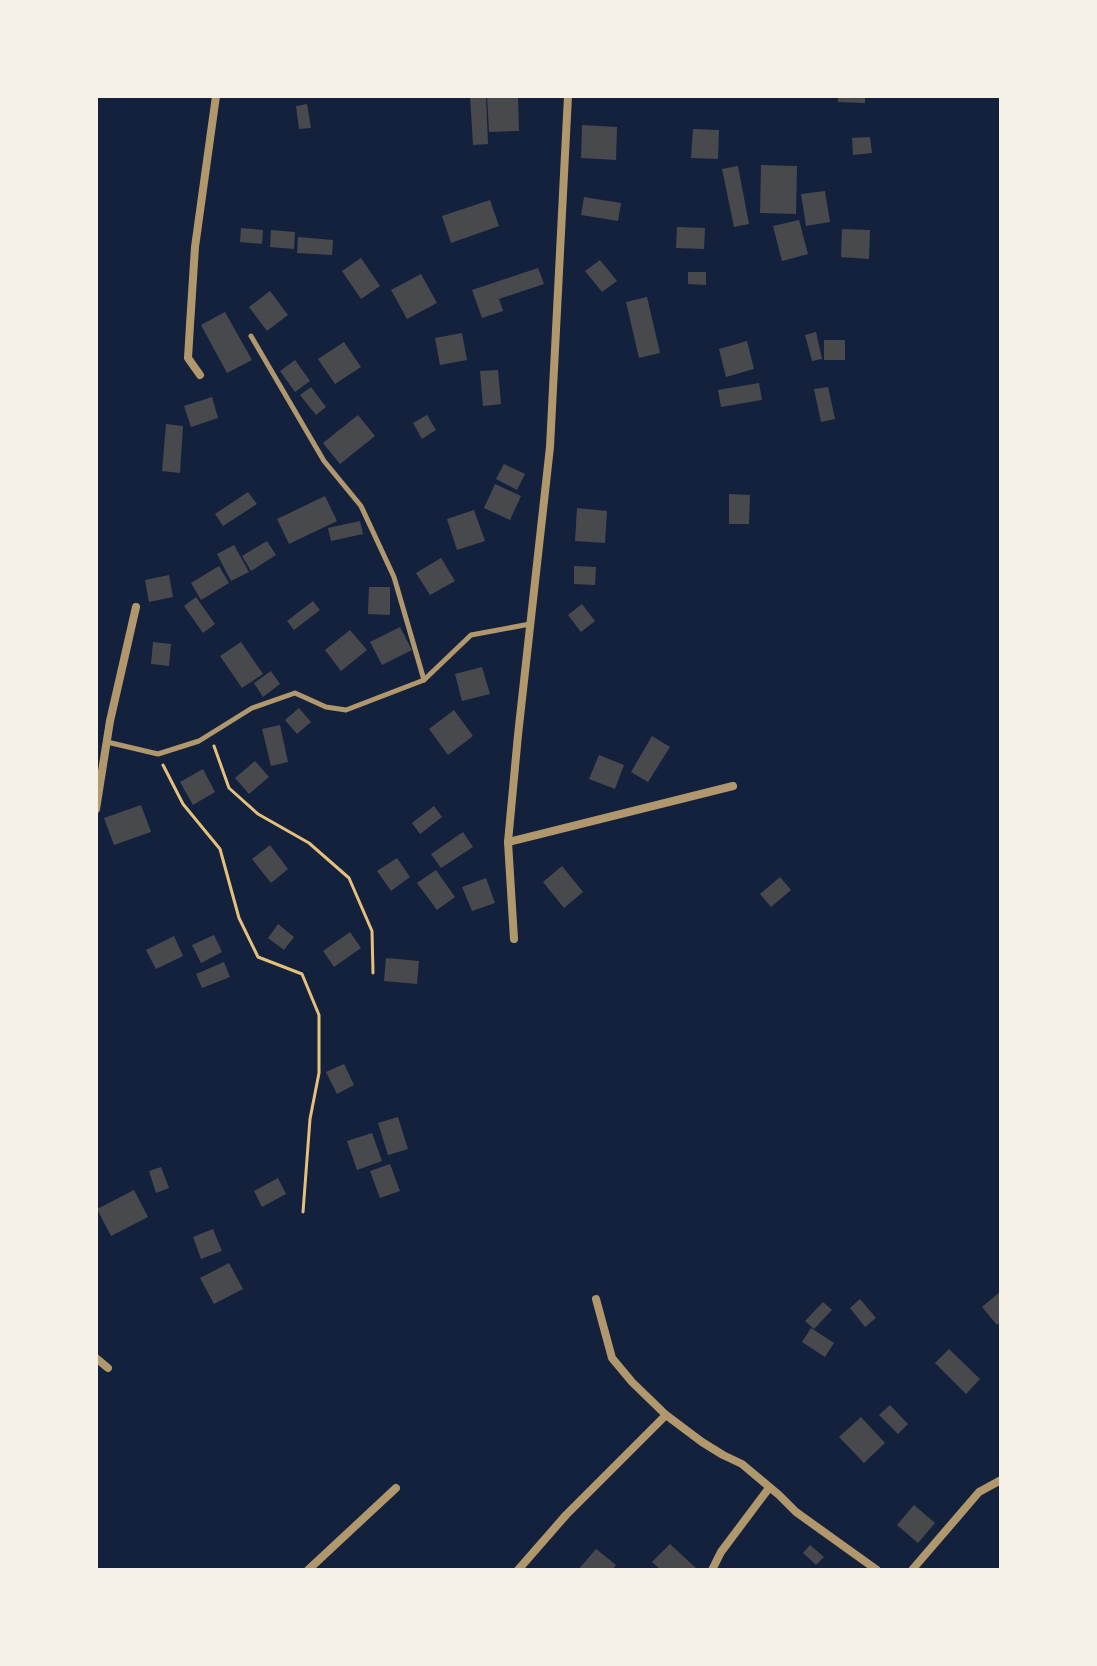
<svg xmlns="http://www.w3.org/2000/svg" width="1097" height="1666" font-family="Roboto,sans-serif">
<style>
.building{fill:#48494c}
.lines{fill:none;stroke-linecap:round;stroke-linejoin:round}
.path{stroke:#e5c07b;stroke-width:3}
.service{stroke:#b1986c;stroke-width:5}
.minor{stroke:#b1986c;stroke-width:8}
</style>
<rect width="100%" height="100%" fill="#14213d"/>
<g class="building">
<path d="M470 96H486L488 144 473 145Z"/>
<path d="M487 96H518L519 131 489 132Z"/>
<path d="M838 96H865V103L838 102Z"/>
<path d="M307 104 311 128 299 129 296 106Z"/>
<path d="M582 125 617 127 616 160 581 158Z"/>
<path d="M693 129 719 130 718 159 691 158Z"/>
<path d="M870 137 872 153 853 155 852 138Z"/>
<path d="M761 165 797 166 796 214 760 213Z"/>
<path d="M738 166 749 224 734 227 722 169Z"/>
<path d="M825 191 830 222 806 226 801 194Z"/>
<path d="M584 197 621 203 618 221 581 215Z"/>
<path d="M490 200 499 226 451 243 442 216Z"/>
<path d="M799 220 808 254 782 261 773 226Z"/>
<path d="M677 227 705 228 704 249 676 248Z"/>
<path d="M241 228 263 230 262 244 240 242Z"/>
<path d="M842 229 870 230 869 259 841 257Z"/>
<path d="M271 230 295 232 294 249 270 247Z"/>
<path d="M298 237 333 240 332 255 297 253Z"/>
<path d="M361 258 380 286 361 299 342 271Z"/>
<path d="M600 260 617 281 602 292 585 271Z"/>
<path d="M538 268 544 284 499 299 503 311 482 318 472 290Z"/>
<path d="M688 272H706V285L688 284Z"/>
<path d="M421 274 437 303 407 319 391 290Z"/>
<path d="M270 291 288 315 267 331 249 307Z"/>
<path d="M647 297 660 353 639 358 626 302Z"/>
<path d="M225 312 252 360 227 373 201 325Z"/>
<path d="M816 332 822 359 812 361 805 335Z"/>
<path d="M462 333 467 360 440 365 435 338Z"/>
<rect x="824" y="340" width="21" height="20"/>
<path d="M747 341 754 369 726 377 719 349Z"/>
<path d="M344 342 361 367 335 384 318 359Z"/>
<path d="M295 360 310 381 295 392 280 371Z"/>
<path d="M498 370 501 404 483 406 480 371Z"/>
<path d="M759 383 762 400 721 407 718 390Z"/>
<path d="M311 387 326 407 316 415 300 395Z"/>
<path d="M828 387 835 419 821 422 814 389Z"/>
<path d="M212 397 218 418 191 427 184 406Z"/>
<path d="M358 415 375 436 340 464 323 443Z"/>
<path d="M427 415 436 430 422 439 413 423Z"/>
<path d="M166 424 183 426 180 473 162 471Z"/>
<path d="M504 464 525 474 517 490 496 479Z"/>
<path d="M495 484 521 496 510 520 484 508Z"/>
<path d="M248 492 257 504 223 526 215 514Z"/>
<path d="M729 494 750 495 749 524H729Z"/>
<path d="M325 496 337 521 289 544 277 519Z"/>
<path d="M577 508 607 511 605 543 575 541Z"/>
<path d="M474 510 485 541 457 550 447 519Z"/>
<path d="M360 521 363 534 331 541 328 528Z"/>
<path d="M267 541 276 555 251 571 242 556Z"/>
<path d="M234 545 249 572 231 581 217 554Z"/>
<path d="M441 558 455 581 430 595 416 573Z"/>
<path d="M219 566 229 583 201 600 191 583Z"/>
<path d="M574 566 596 567 595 585 574 584Z"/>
<path d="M169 575 173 597 149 602 145 580Z"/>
<path d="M369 587H390V615L368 614Z"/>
<path d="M196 597 215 624 203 633 184 606Z"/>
<path d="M313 601 320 610 294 630 287 621Z"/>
<path d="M582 604 595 621 581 632 568 615Z"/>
<path d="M400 627 412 650 382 665 370 642Z"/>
<path d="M350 630 367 650 341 671 325 650Z"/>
<path d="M153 642 171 644 169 666 151 664Z"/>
<path d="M241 642 263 674 242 688 220 656Z"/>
<path d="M482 667 490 694 462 701 455 674Z"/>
<path d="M271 671 280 684 263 697 254 683Z"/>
<path d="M299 708 311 722 297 734 285 720Z"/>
<path d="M454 710 473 736 448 755 429 729Z"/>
<path d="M280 725 288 762 271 766 262 729Z"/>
<path d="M652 736 670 747 648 782 631 772Z"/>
<path d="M599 755 624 765 615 789 589 779Z"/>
<path d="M255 761 269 777 249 794 235 778Z"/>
<path d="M203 769 215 792 193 805 180 782Z"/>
<path d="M141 805 151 832 114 845 104 818Z"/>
<path d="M434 806 442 817 420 834 412 823Z"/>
<path d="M463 832 473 847 441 868 431 854Z"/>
<path d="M270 845 288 869 271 883 252 859Z"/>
<path d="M397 858 410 877 391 891 377 871Z"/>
<path d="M562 866 583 892 564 908 543 882Z"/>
<path d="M436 870 455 897 437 910 417 883Z"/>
<path d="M780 877 791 890 771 907 760 894Z"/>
<path d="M486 878 495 903 472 911 462 887Z"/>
<path d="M278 924 294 937 284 950 268 938Z"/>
<path d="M350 932 361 948 334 967 323 951Z"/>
<path d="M214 935 222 952 201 963 192 945Z"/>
<path d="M174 936 183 956 156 969 146 950Z"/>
<path d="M386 958 419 961 417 984 384 981Z"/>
<path d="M224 962 230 977 202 988 196 974Z"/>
<path d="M344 1064 354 1085 337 1094 326 1072Z"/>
<path d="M398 1117 408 1149 388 1155 378 1123Z"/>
<path d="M372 1133 382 1161 357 1170 347 1141Z"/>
<path d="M390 1164 400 1191 380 1198 370 1171Z"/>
<path d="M161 1167 169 1188 156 1193 149 1171Z"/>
<path d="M278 1178 286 1194 262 1207 254 1191Z"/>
<path d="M134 1190 148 1217 111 1236 97 1209Z"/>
<path d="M213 1229 222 1251 201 1259 193 1237Z"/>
<path d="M229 1263 243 1289 214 1304 200 1278Z"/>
<path d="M1001 1291V1322L997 1325 982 1307Z"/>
<path d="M860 1299 876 1318 865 1327 850 1308Z"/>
<path d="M823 1302 832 1310 814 1329 805 1321Z"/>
<path d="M811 1328 834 1343 825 1357 802 1342Z"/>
<path d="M949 1349 980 1379 966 1394 935 1363Z"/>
<path d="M890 1405 908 1424 898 1434 879 1415Z"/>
<path d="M861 1417 885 1443 864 1463 839 1437Z"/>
<path d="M914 1505 935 1523 918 1543 897 1525Z"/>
<path d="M670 1544 698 1570H661L652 1562Z"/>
<path d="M810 1545 824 1557 816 1565 803 1553Z"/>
<path d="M596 1549 616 1565 612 1570H578Z"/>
</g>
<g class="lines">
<g class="path">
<path d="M214 746 229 788 258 814 309 843 349 878 372 931 373 973"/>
<path d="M163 765 183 804 220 849 239 918 258 957 302 974 319 1015V1073L310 1119 303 1212"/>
</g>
<g class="service">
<path d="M251 336 324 461 361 506 394 577 424 680"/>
<path d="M107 742 158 754 199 741 252 708 295 693 326 707 346 710 424 680 471 635 530 624"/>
</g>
<g class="minor">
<path d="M200 375 188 358 190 325 195 247 216 96"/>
<path d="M96 809 110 721 136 607"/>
<path d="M508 842 733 786"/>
<path d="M514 939 508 842 518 735 550 447 568 96"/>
<path d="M596 1299 612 1358 632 1382 666 1415 702 1442 723 1455 742 1464 779 1495 796 1512 877 1570"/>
<path d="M96 1358 108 1368"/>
<path d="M308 1570 396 1488"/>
<path d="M518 1570 566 1515 666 1415"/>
<path d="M712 1570 721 1552 769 1488"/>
<path d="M912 1570 979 1492 1001 1480"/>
</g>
</g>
<rect width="1097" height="1666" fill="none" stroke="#f6f1e7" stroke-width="196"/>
</svg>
